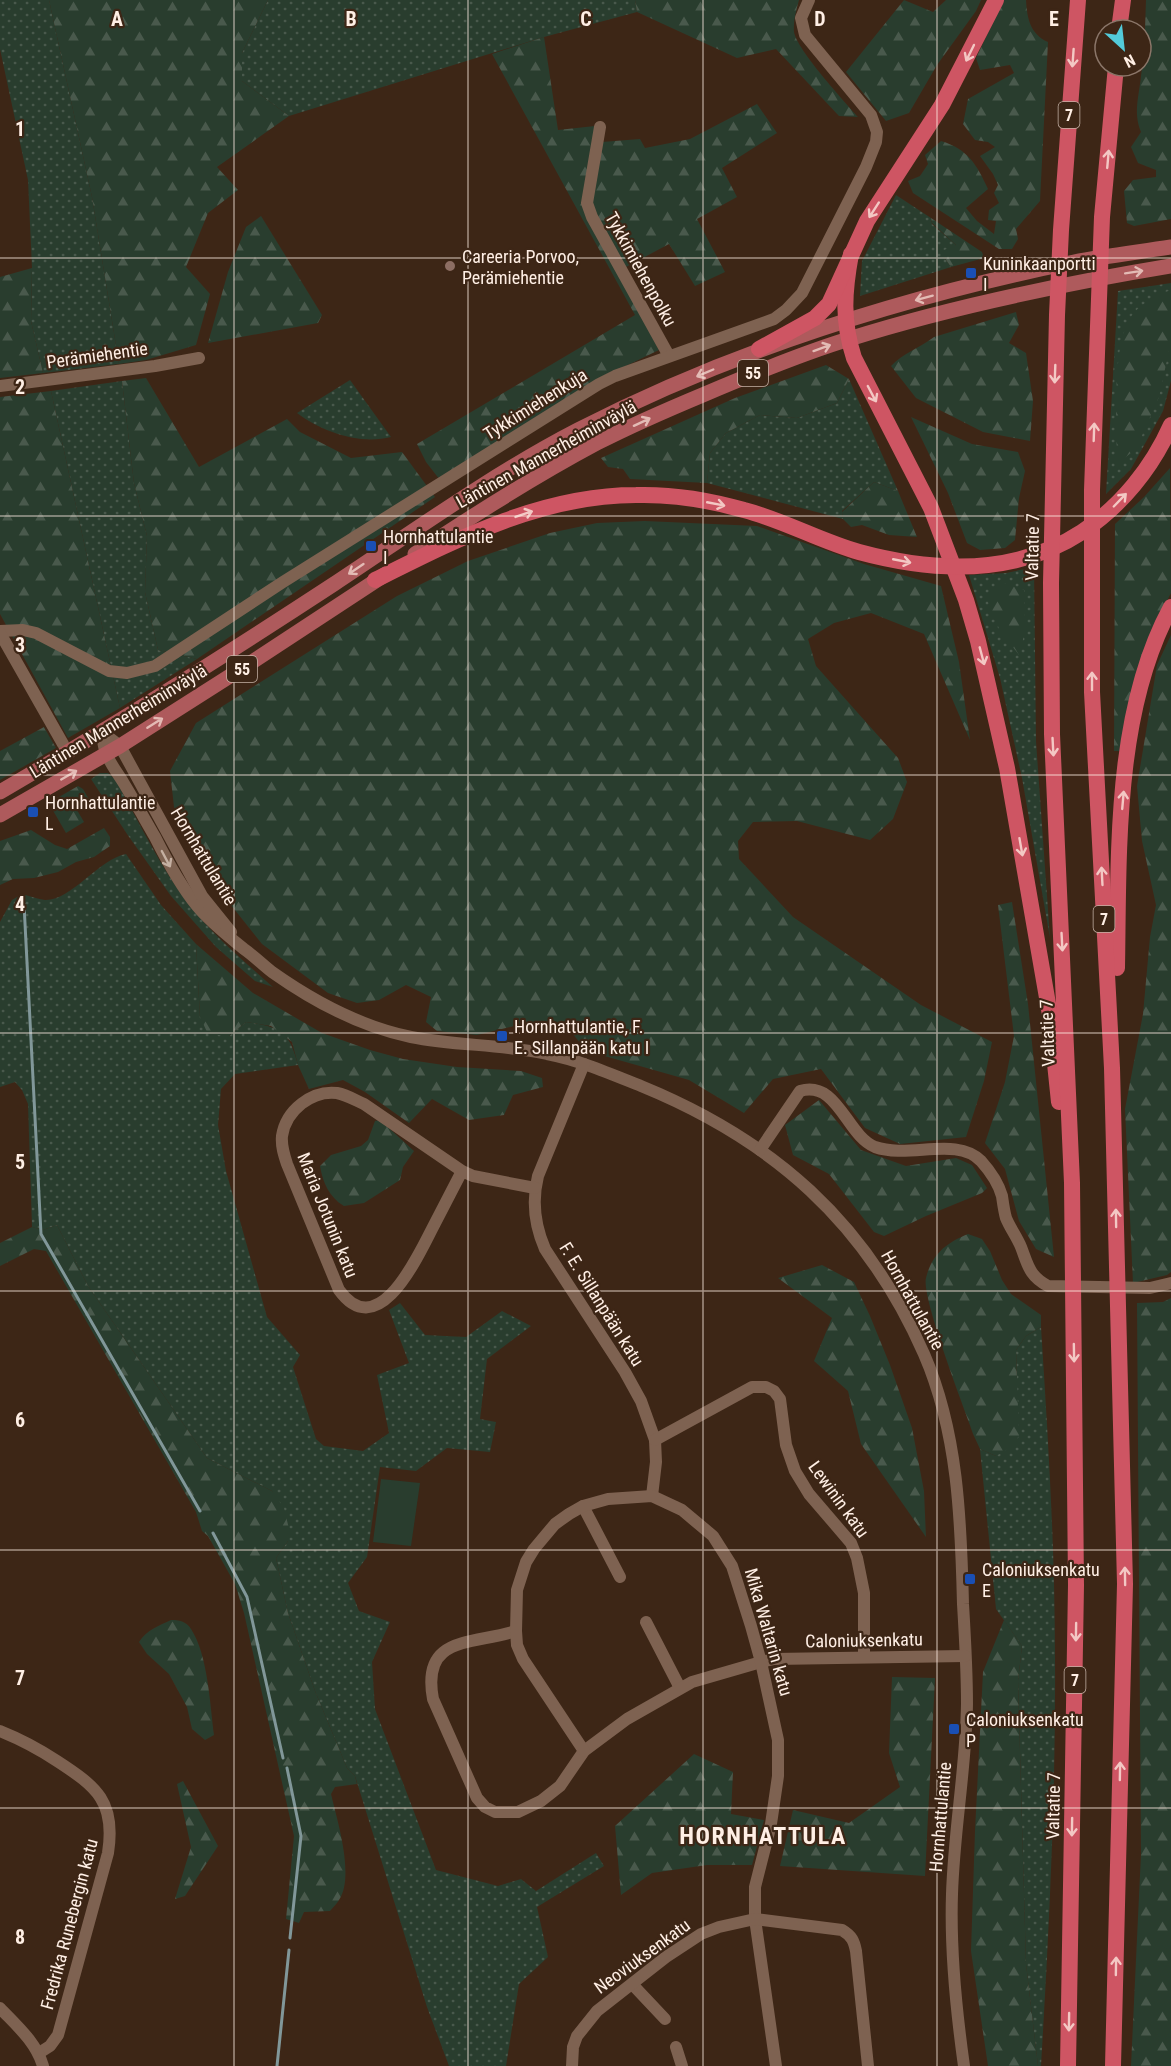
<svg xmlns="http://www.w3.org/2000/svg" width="1171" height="2066" font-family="'Roboto Condensed',sans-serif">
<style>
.grass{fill:url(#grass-dots)}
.forest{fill:url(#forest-firs)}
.garden{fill:#293d2e}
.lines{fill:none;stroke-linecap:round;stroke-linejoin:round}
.stream{stroke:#819799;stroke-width:3}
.minor{stroke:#7e6251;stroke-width:12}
.major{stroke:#ae5a5c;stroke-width:15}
.highway{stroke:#ce5563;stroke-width:16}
.oneway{stroke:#f3c8c4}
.oneway2{stroke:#e3bbb5}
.oneway3{stroke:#c5b0a2}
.grid{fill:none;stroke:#ffefe5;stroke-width:1.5;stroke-opacity:0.55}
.education-dot{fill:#8d6e63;stroke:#3d2616;stroke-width:2}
.transit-dot{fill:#1a4fb4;stroke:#3d2616;stroke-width:2}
.labels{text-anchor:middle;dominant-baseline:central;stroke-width:4.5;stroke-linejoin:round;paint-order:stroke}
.shield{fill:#3d2616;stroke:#c5b3a7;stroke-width:1.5}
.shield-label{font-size:16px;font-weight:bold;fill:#ffefe5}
.poi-label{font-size:18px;fill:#ffefe5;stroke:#3d2616;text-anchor:start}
.street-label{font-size:18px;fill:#ffefe5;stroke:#3d2616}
.district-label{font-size:24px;font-weight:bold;letter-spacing:1.5px;fill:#ffefe5;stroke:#3d2616}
.grid-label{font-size:20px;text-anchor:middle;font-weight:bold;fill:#ffefe5;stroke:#3d2616;stroke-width:4.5;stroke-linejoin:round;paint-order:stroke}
</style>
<defs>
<pattern id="grass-dots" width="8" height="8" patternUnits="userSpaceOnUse" patternTransform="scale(1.5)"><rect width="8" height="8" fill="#293d2e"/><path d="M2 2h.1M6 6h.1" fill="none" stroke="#49594c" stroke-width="1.8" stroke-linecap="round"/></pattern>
<pattern id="forest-firs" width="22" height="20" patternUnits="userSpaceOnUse" patternTransform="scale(1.5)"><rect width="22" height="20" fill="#293d2e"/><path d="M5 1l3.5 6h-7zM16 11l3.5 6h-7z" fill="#49594c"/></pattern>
</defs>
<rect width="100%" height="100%" fill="#3d2616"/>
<g class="grass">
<path d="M0 0H49L92 197 119 364 43 373 31 321 32 268 28 180 0 49Z"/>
<path d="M268 0H635L637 12 544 37 289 116 242 81V53Z"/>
<path d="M896 195 931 218 932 224 956 245 944 257 951 267 860 296 862 261Z"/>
<path d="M1171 283V381L1163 411 1131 469 1106 494 1118 291Z"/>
<path d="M849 379 898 491 874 482 842 511 843 519 707 483 710 453 726 433 760 415 797 418 837 403Z"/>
<path d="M350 380 391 437C360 445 322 432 297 413Z"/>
<path d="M122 381 134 483 147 536 145 592 158 650 197 659 120 708 51 391Z"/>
<path d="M1034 567 1036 741 1050 938 1022 778 1000 678 969 575 1006 573Z"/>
<path d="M100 773H108L115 779C135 815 154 854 177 888 203 927 239 957 273 987L255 981 216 947 171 896 127 834 91 779Z"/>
<path d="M126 854 161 905 196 944 200 1017 229 1036 246 1022C280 1027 289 1030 298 1065L235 1074 221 1089 218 1125 226 1171 267 1317 300 1355 293 1367 316 1439 324 1446 363 1451 389 1433 377 1375 409 1363 389 1310 400 1303 425 1335 466 1337 502 1311 531 1326 487 1359 480 1419 496 1422 490 1452 447 1448 416 1471 380 1467 367 1557 348 1583 359 1611 390 1622 372 1662 375 1709 436 1870 498 1886 521 1879 536 1891 596 1853 604 1866 537 1907 548 1957 519 1984 506 2066H449L427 2007 355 1776 347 1768 315 1691 288 1613 276 1558 288 1541 272 1491 207 1458 88 1286 57 1225 43 1230 32 1227 28 1104 22 1090 15 1082 0 1087V922L12 900 22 894C30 896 38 899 45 900 71 901 99 859 126 854Z"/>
<path d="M1041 1327C1048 1437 1055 1547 1055 1658 1056 1794 1049 1930 1041 2066H1038L1026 1964 1018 1681 1022 1646 996 1609 980 1449 996 1456 1017 1378 1016 1350 1026 1336Z"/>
</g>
<g class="forest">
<path d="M49 0H268L242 53V81L289 116 217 167 238 190 208 213 186 267 210 294 196 345 146 360 119 364 92 197Z"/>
<path d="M635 0H799C796 11 793 21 794 32 797 50 844 101 858 117L839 116 776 49 737 58 637 12Z"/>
<path d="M904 0 933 12 946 0H981L976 11 937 65 909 113 886 121 846 72Z"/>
<path d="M1004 0H1026C1027 18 1030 34 1048 42L1040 201 1016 229 1018 239 1012 249H999L913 193 908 181 920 176 928 164 925 155 941 141C968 149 977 165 988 189L966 208 977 221 994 234 996 221 988 220 989 210 999 203 994 193 998 185 993 174 980 156 995 147 988 142 975 140 963 124 968 99 1014 73 1010 65 980 70 976 58Z"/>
<path d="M1146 0H1171V219L1134 226 1127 223 1124 191 1133 180 1156 177V170L1138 163 1131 147 1141 132C1133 112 1139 97 1141 76 1145 51 1145 25 1146 0Z"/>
<path d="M544 37 558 130 595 126 583 204 659 350 605 376 440 480 426 462 417 444 635 315 492 54Z"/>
<path d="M757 104 777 133 722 168 737 197 697 219 725 272 695 286 669 244 624 268 591 203 602 142 640 139 645 148 690 139Z"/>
<path d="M261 216 322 315 318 323 208 343 228 272 246 227Z"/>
<path d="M931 218 982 252 984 258 951 267 944 257V250L956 245 932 223Z"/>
<path d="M32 268 31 321 43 373 0 378V277Z"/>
<path d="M1171 290V341L1159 397 1136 449 1117 464C1117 426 1111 350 1130 318 1138 305 1157 295 1171 290Z"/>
<path d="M1016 312 1019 325 1009 343 1026 353 1033 401 1030 441 983 432 916 398 891 366C903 353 920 348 934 337Z"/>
<path d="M826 365 849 379 837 403 797 418 760 415 726 433 710 453 707 483 630 479 623 469 608 467 601 458 735 398Z"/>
<path d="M146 378 199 467 287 419 300 432 351 458 402 452 435 497 197 659 158 650 145 592 147 536 134 483 122 381Z"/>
<path d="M51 391 120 708 68 738 0 614V397Z"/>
<path d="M911 417 972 444 1018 452 1025 471 1019 498 1015 540 1005 548 980 550 967 543 948 493Z"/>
<path d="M1170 468 1171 593 1160 614 1120 751H1114L1115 524 1144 497Z"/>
<path d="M874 482 898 491 917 537 889 535 862 525 851 527 843 519 842 512Z"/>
<path d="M645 521 757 526 864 564 941 586 959 662 970 740 924 634 871 613 834 623 808 639 816 666 898 758 907 782 893 819 870 840 797 821 753 822 738 841 739 859 793 917 921 1005 992 1042 984 1081 966 1137 900 1144 865 1128 821 1069 773 1079 744 1113 689 1080 587 1051 571 1032 531 1022 477 1035 437 1031 426 1022 431 997 406 985 379 1000 357 1003 328 993 262 944 207 875 174 807 170 771 196 723 397 596 468 561 550 533 597 523Z"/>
<path d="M1004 583 1024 590 1025 628 1020 656 1000 631 986 597Z"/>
<path d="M1171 635V1272L1167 1275 1133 1283 1125 1109 1143 1014 1150 937 1156 905 1142 841 1137 786 1157 665Z"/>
<path d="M44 727 56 748 0 780V751Z"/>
<path d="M78 786 83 789 90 801 77 810 84 822 66 833 51 807 52 801Z"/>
<path d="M104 828 110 837V846L94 857 76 862 58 872 34 878 13 879 0 885V841L31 830 55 845 67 849Z"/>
<path d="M1012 902 1028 1004 1054 1257 1036 1249 1019 1221 1005 1169 985 1143 1005 1082 1014 1036 998 905Z"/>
<path d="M196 944 253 993 322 1033 370 1050 403 1059 457 1067 521 1071 542 1078 543 1087 513 1095 504 1115 469 1120 432 1099 409 1123 365 1092 343 1080 309 1089 298 1065 292 1042 271 1026 246 1022 229 1036 208 1034 200 1017Z"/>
<path d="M819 1100 861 1150 906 1166 956 1158 972 1165 987 1188 982 1193 926 1216 884 1236 874 1232 829 1174 793 1155 785 1125Z"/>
<path d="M380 1120 414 1151 403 1167 400 1180 364 1203 344 1206C329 1197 323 1183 320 1166L331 1155 361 1146 368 1140 375 1121Z"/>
<path d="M57 1225 88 1286 207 1458 272 1491 284 1508 290 1533 288 1541 276 1558 288 1613 315 1691 347 1768 355 1776 357 1784 335 1787 331 1794C337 1820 355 1876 339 1900 337 1904 333 1907 330 1911L304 1912 299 1923 286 1919 294 1836 244 1613 235 1584 208 1536 202 1531 196 1512 46 1251 34 1249 0 1266V1243L32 1227 43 1230Z"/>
<path d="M968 1234 982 1239 990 1251 1002 1280 1011 1294 1041 1315V1327L1026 1336 1016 1350 1019 1436 1010 1448 996 1456 980 1449 974 1436C965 1410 921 1297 926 1278 932 1254 946 1243 968 1234Z"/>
<path d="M822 1265 854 1282 870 1316 890 1365 912 1428 924 1491 926 1537 861 1444 848 1391 814 1361 832 1318 778 1278Z"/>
<path d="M1171 1298V2066H1131L1141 1854 1137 1303 1163 1302Z"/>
<path d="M171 1620C179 1620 186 1621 191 1629 208 1655 210 1705 214 1735L205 1740 192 1729 187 1707 169 1674 147 1654 139 1642C147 1630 158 1626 171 1620Z"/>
<path d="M1004 1620 1022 1646 1018 1681 1026 1964 1038 2066H988L971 1951 975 1831 983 1672Z"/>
<path d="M892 1677 935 1678 925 1876 780 1866 793 1810 849 1823 900 1787 889 1753Z"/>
<path d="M694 1754 733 1772 731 1814 764 1820 752 1865H707L652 1873 621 1895 615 1826Z"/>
<path d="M183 1781 218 1846 185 1896 175 1899 191 1847 177 1784Z"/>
</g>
<path class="garden" d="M381 1479 420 1483 411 1546 373 1542Z"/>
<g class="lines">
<g class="stream">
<path d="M24 904 41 1234 200 1511"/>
<path d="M213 1533 247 1597 283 1758"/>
<path d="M287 1768 301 1836 290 1938"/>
<path d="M277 2066 289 1950"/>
</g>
<g class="minor">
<path d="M600 127 587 203 592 217 669 356"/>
<path d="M0 386 155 366 199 358"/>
<path d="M0 631 23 630 36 633 109 671 127 673 155 666 283 582 599 384 615 376 774 319 786 310 802 293 866 167 876 142 877 132 871 115 805 35 801 18 809 0"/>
<path d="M0 633 63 744"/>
<path d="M102 732C103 738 103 744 105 750 108 761 117 772 123 782 134 800 144 818 155 837 167 861 180 885 197 906 211 923 227 935 244 949 254 956 263 965 272 972 313 1001 362 1027 411 1037 456 1046 502 1044 547 1054 579 1060 611 1074 641 1086 773 1140 866 1222 924 1354 958 1432 961 1520 963 1604 965 1637 967 1670 967 1704 966 1767 954 1830 952 1894 950 1952 956 2009 964 2066"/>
<path d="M102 732 120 746 202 896 231 932"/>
<path d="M584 1064 538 1176C532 1200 535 1226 545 1249L625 1372 641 1401 655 1440 656 1462 652 1496"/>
<path d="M760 1150 800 1091C838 1080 846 1135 875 1147 909 1159 957 1136 981 1161 990 1171 998 1182 1002 1196 1003 1203 1004 1211 1006 1218 1010 1228 1017 1237 1021 1247 1028 1265 1029 1276 1048 1286L1150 1288 1171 1283"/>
<path d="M462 1171C452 1190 442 1210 432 1229 417 1258 378 1344 339 1290L287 1164C284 1155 281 1146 282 1136 286 1110 312 1090 337 1093 347 1095 355 1100 364 1104L462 1171 473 1176 535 1188"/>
<path d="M655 1440 752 1387H766L774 1391 780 1399 786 1445 795 1471 809 1494 851 1543 857 1558 864 1593V1657"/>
<path d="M583 1506 620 1577"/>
<path d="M646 1622 680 1688"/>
<path d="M516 1631C472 1645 421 1635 433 1699L477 1798 485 1807 495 1812H518L541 1801 560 1786 584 1751 627 1719 692 1682 761 1662 774 1659 965 1656"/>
<path d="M0 1731C20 1739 39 1749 57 1761 97 1787 116 1802 108 1853L58 2035 50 2046 39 2053"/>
<path d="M584 1751 523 1659 517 1645 516 1631 517 1590 526 1562 534 1549 555 1524 569 1514 583 1506 608 1499 652 1496 682 1510 713 1536 732 1566 751 1626 761 1662 778 1740V1776L771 1824 755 1887V1919L776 2066"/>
<path d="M632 1984 665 2019"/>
<path d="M0 2008C17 2026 36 2042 43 2066"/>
<path d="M676 2047 682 2066"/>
<path d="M572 2066 573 2047 577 2036 597 2011 666 1957 701 1934 719 1927 755 1919 842 1930C852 1936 854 1941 856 1951L868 2066"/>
</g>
<g class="major">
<path d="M415 554C475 514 535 476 597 443 632 425 669 409 705 394 752 374 800 354 849 339 954 306 1062 284 1171 266"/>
<path d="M0 792C113 726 224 656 334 584 414 531 493 474 578 430 734 350 902 297 1074 262 1106 256 1139 252 1171 247"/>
<path d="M0 815 120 746 252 662 386 574"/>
</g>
<g class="highway">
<path d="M1119 30 1123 0"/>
<path d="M851 254C844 292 842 321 854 358L931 508 966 600 978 641 1007 768 1050 1015 1059 1102"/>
<path d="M759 349 815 318 829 304 867 221 942 105 996 0"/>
<path d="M375 580C457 539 542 495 636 495 672 494 709 500 744 510 783 520 820 541 859 552 933 572 1015 576 1082 532 1121 506 1152 468 1171 425"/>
<path d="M1117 968C1119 852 1114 712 1171 607"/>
<path d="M1068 2066 1076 1585 1072 1183 1052 734 1051 583 1057 315 1061 230 1078 0"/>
<path d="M1113 2066 1125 1584 1112 1068 1092 692V490L1102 217 1116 66"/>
</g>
</g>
<defs><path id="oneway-shaft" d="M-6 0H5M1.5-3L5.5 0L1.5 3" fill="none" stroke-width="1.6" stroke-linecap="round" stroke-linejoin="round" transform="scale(1.5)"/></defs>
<g class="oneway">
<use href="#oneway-shaft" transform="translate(970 53) rotate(116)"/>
<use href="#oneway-shaft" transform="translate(1073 58) rotate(94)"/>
<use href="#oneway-shaft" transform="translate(1108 159) rotate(-85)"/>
<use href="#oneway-shaft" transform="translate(874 210) rotate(123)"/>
<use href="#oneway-shaft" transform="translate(1055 374) rotate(92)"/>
<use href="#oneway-shaft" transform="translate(872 394) rotate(62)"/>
<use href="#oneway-shaft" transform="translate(1094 432) rotate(-88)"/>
<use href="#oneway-shaft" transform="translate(1120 500) rotate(-46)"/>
<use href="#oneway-shaft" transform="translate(716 504) rotate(11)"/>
<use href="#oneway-shaft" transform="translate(524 514) rotate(-19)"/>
<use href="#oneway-shaft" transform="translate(902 561) rotate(11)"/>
<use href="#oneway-shaft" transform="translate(982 656) rotate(75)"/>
<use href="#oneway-shaft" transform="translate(1092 681) rotate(-90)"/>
<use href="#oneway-shaft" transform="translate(1053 747) rotate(87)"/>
<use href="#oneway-shaft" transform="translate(1123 800) rotate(-85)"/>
<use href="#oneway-shaft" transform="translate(1021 847) rotate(80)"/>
<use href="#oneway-shaft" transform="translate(1102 876) rotate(-93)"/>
<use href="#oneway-shaft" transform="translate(1062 942) rotate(87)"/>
<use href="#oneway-shaft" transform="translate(1116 1218) rotate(-91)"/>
<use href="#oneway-shaft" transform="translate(1074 1353) rotate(89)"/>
<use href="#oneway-shaft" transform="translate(1125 1576) rotate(-91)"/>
<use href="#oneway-shaft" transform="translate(1076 1632) rotate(91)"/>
<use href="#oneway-shaft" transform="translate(1120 1771) rotate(-89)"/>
<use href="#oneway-shaft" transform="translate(1072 1827) rotate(91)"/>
<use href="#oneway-shaft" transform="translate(1116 1966) rotate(-89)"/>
<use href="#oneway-shaft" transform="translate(1069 2022) rotate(91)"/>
</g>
<g class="oneway2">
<use href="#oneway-shaft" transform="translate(1134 272) rotate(-9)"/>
<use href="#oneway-shaft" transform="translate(924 298) rotate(165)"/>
<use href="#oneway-shaft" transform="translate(822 348) rotate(-20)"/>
<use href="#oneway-shaft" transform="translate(705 373) rotate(157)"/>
<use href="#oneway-shaft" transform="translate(642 422) rotate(-25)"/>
<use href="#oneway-shaft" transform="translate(356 569) rotate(146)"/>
<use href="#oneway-shaft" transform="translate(155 723) rotate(-32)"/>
<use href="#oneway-shaft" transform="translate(69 775) rotate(-30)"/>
</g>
<use class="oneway3" href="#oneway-shaft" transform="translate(166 859) rotate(62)"/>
<path class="grid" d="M234 0V2066M468 0V2066M703 0V2066M937 0V2066M0 258H1171M0 516H1171M0 775H1171M0 1033H1171M0 1291H1171M0 1550H1171M0 1808H1171"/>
<circle class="education-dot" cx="450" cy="266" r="6"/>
<g class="transit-dot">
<rect x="965" y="267" width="12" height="12" rx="3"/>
<rect x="365" y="540" width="12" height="12" rx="3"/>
<rect x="27" y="806" width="12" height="12" rx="3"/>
<rect x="496" y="1030" width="12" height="12" rx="3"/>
<rect x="964" y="1573" width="12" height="12" rx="3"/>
<rect x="948" y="1723" width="12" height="12" rx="3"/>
</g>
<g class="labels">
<g class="shield">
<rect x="1058.5" y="102" width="21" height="26" rx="4.5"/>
<rect x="738" y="360" width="30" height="26" rx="4.5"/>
<rect x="227" y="656" width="30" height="26" rx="4.5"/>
<rect x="1093.5" y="906" width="21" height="26" rx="4.5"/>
<rect x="1064.5" y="1667" width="21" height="26" rx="4.5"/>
</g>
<g class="shield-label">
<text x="1069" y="115">7</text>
<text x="753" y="373">55</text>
<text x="242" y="669">55</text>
<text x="1104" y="919">7</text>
<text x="1075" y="1680">7</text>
</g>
<g class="poi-label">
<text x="462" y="256">Careeria Porvoo,<tspan x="462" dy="21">Perämiehentie</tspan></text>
<text x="983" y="263">Kuninkaanportti<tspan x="983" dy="21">I</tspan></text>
<text x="383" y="536">Hornhattulantie<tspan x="383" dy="21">I</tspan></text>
<text x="45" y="802">Hornhattulantie<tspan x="45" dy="21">L</tspan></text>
<text x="514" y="1026">Hornhattulantie, F.<tspan x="514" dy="21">E. Sillanpään katu I</tspan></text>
<text x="982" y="1569">Caloniuksenkatu<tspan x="982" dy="21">E</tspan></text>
<text x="966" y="1719">Caloniuksenkatu<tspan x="966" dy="21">P</tspan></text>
</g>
<g class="street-label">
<text transform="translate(641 269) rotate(61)">Tykkimiehenpolku</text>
<text transform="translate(97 355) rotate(-8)">Perämiehentie</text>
<text transform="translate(535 404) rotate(-32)">Tykkimiehenkuja</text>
<text transform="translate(546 454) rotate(-29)">Läntinen Mannerheiminväylä</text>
<text transform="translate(1032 547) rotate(-89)">Valtatie 7</text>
<text transform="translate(118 721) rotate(-31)">Läntinen Mannerheiminväylä</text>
<text transform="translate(204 856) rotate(59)">Hornhattulantie</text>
<text transform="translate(1047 1033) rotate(-92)">Valtatie 7</text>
<text transform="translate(328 1215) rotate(68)">Maria Jotunin katu</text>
<text transform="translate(913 1300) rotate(61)">Hornhattulantie</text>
<text transform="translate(602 1304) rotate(58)">F. E. Sillanpään katu</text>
<text transform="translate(839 1499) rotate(54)">Lewinin katu</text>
<text transform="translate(769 1632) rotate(74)">Mika Waltarin katu</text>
<text transform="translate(864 1640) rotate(-1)">Caloniuksenkatu</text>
<text transform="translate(1053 1806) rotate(-89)">Valtatie 7</text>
<text transform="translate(940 1817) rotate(-85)">Hornhattulantie</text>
<text transform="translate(69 1924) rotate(-75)">Fredrika Runebergin katu</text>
<text transform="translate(642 1956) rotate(-36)">Neoviuksenkatu</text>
</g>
<g class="district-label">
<text x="763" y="1836">HORNHATTULA</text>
</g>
</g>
<g class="grid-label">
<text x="117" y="26">A</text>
<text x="351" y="26">B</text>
<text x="586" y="26">C</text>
<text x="820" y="26">D</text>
<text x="1054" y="26">E</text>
<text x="20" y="136">1</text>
<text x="20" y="394">2</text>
<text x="20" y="652">3</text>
<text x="20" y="911">4</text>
<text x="20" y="1169">5</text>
<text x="20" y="1427">6</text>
<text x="20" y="1685">7</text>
<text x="20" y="1944">8</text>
</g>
<g transform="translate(1123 48) rotate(153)"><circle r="28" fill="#3d2616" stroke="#8b7669" stroke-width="1.5"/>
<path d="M0-4.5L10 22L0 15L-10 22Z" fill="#53cbda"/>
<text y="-9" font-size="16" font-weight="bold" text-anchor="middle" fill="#ffefe5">N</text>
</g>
</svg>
